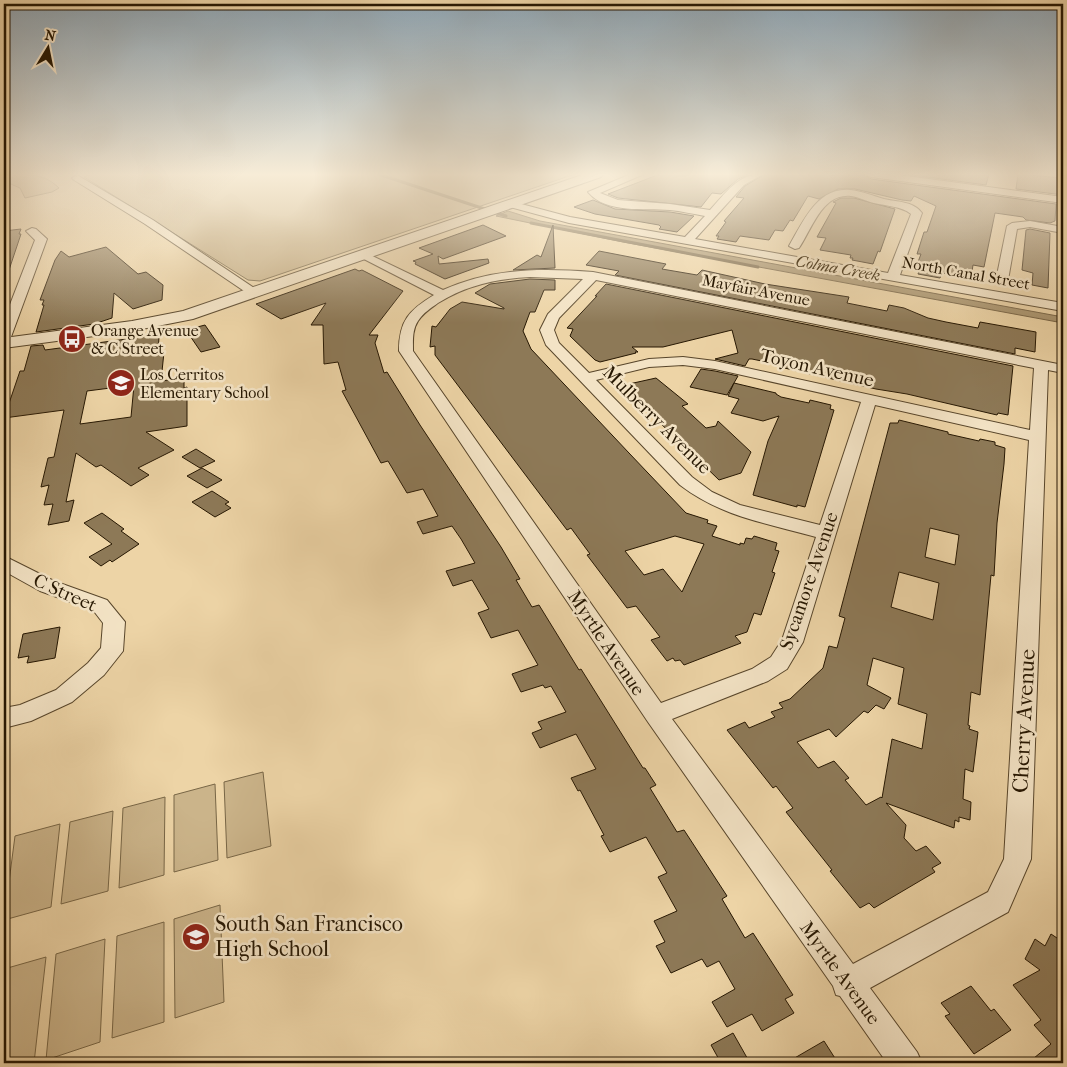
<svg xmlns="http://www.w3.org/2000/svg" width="1067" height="1067" font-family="'IM FELL French Canon',serif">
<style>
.green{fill:#cbb48a;stroke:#786646}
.water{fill:#a9946e;stroke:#756243}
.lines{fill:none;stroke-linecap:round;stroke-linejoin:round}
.stream{stroke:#756243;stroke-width:3}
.building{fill:#8d7957;stroke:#261702;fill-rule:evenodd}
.minor-casing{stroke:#58462b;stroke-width:2}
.tertiary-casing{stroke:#58462b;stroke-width:2}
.minor{fill:#f3e3c5;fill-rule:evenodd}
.tertiary{fill:#f3e3c5;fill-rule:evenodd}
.labels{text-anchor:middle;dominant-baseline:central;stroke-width:5;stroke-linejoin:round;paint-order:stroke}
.far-water-label{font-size:16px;font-style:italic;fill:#5a492d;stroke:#f3e3c5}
.far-street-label{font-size:16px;fill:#261702;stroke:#f3e3c5}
.far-poi-label{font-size:16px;fill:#261702;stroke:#f3e3c5;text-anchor:start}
.street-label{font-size:19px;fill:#261702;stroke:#f3e3c5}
.near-street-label{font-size:22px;fill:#261702;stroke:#f3e3c5}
.near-poi-label{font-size:22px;fill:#261702;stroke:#f3e3c5;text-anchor:start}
</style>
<rect width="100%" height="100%" fill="#edd4a6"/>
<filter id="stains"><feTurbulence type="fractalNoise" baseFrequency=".004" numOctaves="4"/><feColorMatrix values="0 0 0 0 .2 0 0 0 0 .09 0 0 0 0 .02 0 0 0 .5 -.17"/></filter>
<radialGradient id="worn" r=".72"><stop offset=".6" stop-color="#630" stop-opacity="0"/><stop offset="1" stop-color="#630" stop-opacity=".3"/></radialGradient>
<g class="green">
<path d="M4 174C24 174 43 172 59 188L52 192 25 198 20 188 4 181Z"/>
<path d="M91 174H575L260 281 248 280 84 177Z"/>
<path d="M263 772 271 846 227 858 224 782Z"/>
<path d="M215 784 218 860 174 872V795Z"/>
<path d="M165 797 164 875 119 888 123 808Z"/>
<path d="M113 811 108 891 61 904 70 822Z"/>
<path d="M60 824 51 907 4 920 15 836Z"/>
<path d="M220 905 224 1002 175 1018 174 919Z"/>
<path d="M164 922V1022L112 1038 117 936Z"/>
<path d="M105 939 100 1042 46 1060 56 954Z"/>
<path d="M46 957 34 1063H4V969Z"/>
</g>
<path class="water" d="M508 211 540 221 1063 317V323L623 242 496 216Z"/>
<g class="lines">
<g class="stream">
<path d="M378 174 506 216"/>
<path d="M531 223 758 267"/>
</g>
</g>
<g class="building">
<path d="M660 174H750L738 179 721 194 712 193 701 207 618 198 608 194Z"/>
<path d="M765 174H864L871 179 1056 204 1055 221 1050 223 1026 220 1023 217 995 213 984 267 973 265 971 278 942 273 940 278 918 274 919 271 915 270 921 254H917L924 232H927L936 206 914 196 911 201 902 200 855 189H838L819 199 808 196 793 221 790 220 783 231 775 230 769 240 740 236 736 242 717 239 719 236H716L726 222 724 221 744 198 736 197 745 186Z"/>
<path d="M905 174H989L986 185Z"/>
<path d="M1018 174 1063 178V195L1016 189Z"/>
<path d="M841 198H854L895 209 880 252 878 251 873 264 852 260 853 258H850L851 255 820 250 826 238 817 237 836 203 833 202Z"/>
<path d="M593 200 615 209 670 212 694 216 677 232 659 229 661 227 659 225 595 214 574 207Z"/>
<path d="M483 225 506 236 443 259 438 256 439 264 488 259 489 263 445 279 415 264 416 262 413 261 433 254 419 248Z"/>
<path d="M553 225 555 268 513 270 537 255 541 257Z"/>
<path d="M21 229 19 234H21L6 279 4 278V231Z"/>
<path d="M1030 229 1050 233 1048 288 1032 285 1033 273 1022 270 1026 230Z"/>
<path d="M106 247 138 274 146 272 163 285 162 300 133 309 114 293 112 318 94 324 36 332 44 305H42L44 300H40L55 260 61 251 69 257Z"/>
<path d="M599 251 666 264 662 269 697 275 702 270 765 284 849 297 847 303 887 311 889 305 904 308 928 318 946 322 978 328 980 322 1036 332 1035 352 1015 348V354L615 275 619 271 586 265Z"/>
<path d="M355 269 359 271 362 270 403 291 369 335H378L375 343 384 373 387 372 420 425 501 547 520 579 516 580 532 607 539 605 579 670 581 669 643 768H645L656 785 650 788 677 832 684 830 727 896 722 899 745 938 753 933 793 995 785 999 794 1013 762 1031 752 1014 727 1027 712 1002 735 989 719 961 707 967 702 959 671 973 656 946 665 942 654 921 677 911 658 877 667 873 646 837 610 852 601 836 604 835 580 790 578 791 571 778 596 769 576 734 540 748 532 733 542 729 538 722 566 712 551 686 545 688 543 685 521 692 512 674 538 665 518 630 491 638 478 613 489 609 472 580 453 586 446 571 475 563 461 539 452 526 423 534 417 522 438 516 423 489 407 493 388 461 381 463 342 391 346 390 338 362 324 364 323 325H311L326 303 281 319 256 304Z"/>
<path d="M530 279 555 280V290H544L535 312H530L523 331 531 349 629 453 686 513 708 520 707 523 717 526 712 536 740 545V543L744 544 746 538 752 539 754 536 777 543 775 550 779 551 772 572 775 573 761 615 754 613 747 632 735 636 741 643 684 665 680 660 675 661 673 658 667 661 651 640 660 637 636 606 627 608 587 555 590 554 571 528 567 530 435 355V346L430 347 432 326 436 327 450 309 462 302 504 309V308L475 293 490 284ZM675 536 704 544 682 592 663 569 644 575 625 551Z"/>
<path d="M606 284 1013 366 1008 415 998 413 997 415 907 394 876 389 780 367 781 365 752 359H749L745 366 715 359 738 353 732 330 663 347H632L638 352H635L636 353 600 362 595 360 570 336 573 329 567 328 597 296H595Z"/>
<path d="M205 325 220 347 201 352 186 330Z"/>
<path d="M149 336V338L159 337 158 353 164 352 161 381 184 378V388L187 387V426L146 432 174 450 138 468 149 475 131 486 101 465 96 467 76 453 66 502 74 500 69 521 48 525 53 504 44 505 49 485 41 487 48 458 54 457 64 410 4 418 20 371H24L31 346 43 345 45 350ZM134 385 131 417 80 424 87 391Z"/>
<path d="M701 369 715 371 738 376 727 395 690 387Z"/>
<path d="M656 378 688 404 682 406 706 428 716 426 718 421 751 452 741 473 719 480 624 388 632 386 629 384Z"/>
<path d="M734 383 776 393V394L781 397 809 403 810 400 831 405 830 409 834 410 805 507 797 505V507L753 495 768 441 779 416 763 421 731 413 739 399 728 396Z"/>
<path d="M899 420 948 432V434L979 441 980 439 995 442V445L1005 448 1004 464 997 523 994 576 991 575 980 695 971 692 968 725 970 726 969 729 978 732 973 772 965 769 963 799 971 802 970 820 959 817V822L955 820 954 828 886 803 906 825 904 838 916 851 926 846 941 863 932 868 935 872 874 908 869 903 860 908 830 871 832 870 786 812 793 808 776 786 773 788 727 730 745 722 749 728 775 717 771 712 783 708 779 703 790 699 823 668 829 646 837 648 845 618 839 616 890 423H898ZM930 528 959 535 955 565 925 557ZM899 572 939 583 933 620 891 607ZM873 658 904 668 898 704 927 714 922 749 892 739 882 798 881 797 866 805 845 780 849 778 834 761 818 768 797 742 829 729 836 737 864 711 868 713 876 705 884 709 891 698 867 685Z"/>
<path d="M196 449 215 461 200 468 182 457Z"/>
<path d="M202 468 222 480 207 488 187 476Z"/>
<path d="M212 491 229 502 225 504 231 508 215 517 192 502Z"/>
<path d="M102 513 124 529 121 531 139 544 112 562 110 560 101 566 89 557 112 544 84 523Z"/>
<path d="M60 627 55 658 27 663 29 656 18 658 23 634Z"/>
<path d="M1051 934 1063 942V1063H1028L1051 1044 1034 1025 1041 1020 1013 985 1040 970 1025 959 1035 939 1045 946Z"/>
<path d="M971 986 991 1011 994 1009 1011 1030 974 1054 945 1016 950 1014 941 1003Z"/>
<path d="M733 1033 750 1063H721L711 1045Z"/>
<path d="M824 1041 838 1063H786Z"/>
</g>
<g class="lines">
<defs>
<g id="minor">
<path d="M631 174H644L600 193 618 200 670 204 710 210C726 193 737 174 763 174L744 185 695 239 888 273 911 214C901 206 886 206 874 203 866 201 859 197 851 196 822 193 812 229 799 248L795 249 789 246C803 222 817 187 850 190 862 191 873 196 884 199 897 202 913 201 922 213L900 275 1063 303V311L569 223 506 206 505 204 510 201 570 217 685 237 705 216C693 214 681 211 670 210 645 208 606 214 588 192Z"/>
<path d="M866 174H892L1063 197V203L871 177Z"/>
<path d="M77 175 153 220 260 292 258 295H250L145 224 74 180 72 178Z"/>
<path d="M1030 221 1063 227V233L1030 227 1017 229 1008 280 1002 284 998 283 996 280 1007 226 1012 223Z"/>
<path d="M32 228 36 229 47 239 11 337 4 341V320L35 240 26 231Z"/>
<path d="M362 251 443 290C491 268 541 268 593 272L1063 365V373L1048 370 1031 859 1008 912 870 988 917 1052 922 1063H887L840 996 836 995 833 986 648 722 399 351C399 321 409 310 434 295L358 256 356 254ZM530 277 583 279 548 314 540 330 546 345 680 485C722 517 766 523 816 537L782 640 771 657 752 669 661 703 413 351C413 341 412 330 418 321 423 313 431 308 438 303 467 285 496 279 530 277ZM596 280 1034 368 1030 430 715 361 683 357 649 359 589 373 559 343 554 330 559 318ZM683 365 715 369 861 402 820 525 740 505 712 492 692 477 596 380 649 367ZM875 405 1029 440 1004 859 988 892 853 964 672 719 768 681 787 669 803 642Z"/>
<path d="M4 556 54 581 107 600 125 622 123 651 104 675 72 702 31 721 4 728V708L20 705 56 690 88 663 101 648 103 623 93 610 40 591 4 571Z"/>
</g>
<path id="tertiary" d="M585 174H603L601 177 193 319 132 331 4 348V338L132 321 183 311Z"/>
</defs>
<use href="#minor" class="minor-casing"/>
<use href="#tertiary" class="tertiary-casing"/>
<use href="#minor" class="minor"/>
<use href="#tertiary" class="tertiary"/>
</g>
<linearGradient id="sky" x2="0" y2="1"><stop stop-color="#8fa7b7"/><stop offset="0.54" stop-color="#f7ecd7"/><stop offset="1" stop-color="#f7ecd7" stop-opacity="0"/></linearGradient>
<rect width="1067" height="323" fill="url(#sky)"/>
<defs>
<symbol id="bus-disc" viewBox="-11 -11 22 22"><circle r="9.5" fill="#8f2418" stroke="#f3e3c5"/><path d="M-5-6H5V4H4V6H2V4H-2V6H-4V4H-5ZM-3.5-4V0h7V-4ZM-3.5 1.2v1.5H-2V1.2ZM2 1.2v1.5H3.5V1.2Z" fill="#fff"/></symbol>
<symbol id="school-disc" viewBox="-11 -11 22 22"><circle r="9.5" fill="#8f2418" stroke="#f3e3c5"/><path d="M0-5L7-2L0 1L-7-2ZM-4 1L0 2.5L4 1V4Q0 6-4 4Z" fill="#fff"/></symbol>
</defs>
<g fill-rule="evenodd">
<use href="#bus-disc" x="56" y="323" width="32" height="32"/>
<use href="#school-disc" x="105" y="367" width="32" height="32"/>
<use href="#school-disc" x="180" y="921" width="32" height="32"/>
</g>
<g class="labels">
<g class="far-water-label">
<text transform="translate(838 268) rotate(10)">Colma Creek</text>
</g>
<g class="far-street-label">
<text transform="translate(966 273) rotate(10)">North Canal Street</text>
<text transform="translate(756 290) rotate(11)">Mayfair Avenue</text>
</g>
<g class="far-poi-label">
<text x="91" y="330">Orange Avenue<tspan x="91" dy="18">&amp; C Street</tspan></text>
<text x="140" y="374">Los Cerritos<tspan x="140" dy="18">Elementary School</tspan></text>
</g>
<g class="street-label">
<text transform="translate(817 368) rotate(13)">Toyon Avenue</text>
<text transform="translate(657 420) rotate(45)">Mulberry Avenue</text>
<text transform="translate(809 581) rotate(-71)">Sycamore Avenue</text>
<text transform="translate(65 593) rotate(24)">C Street</text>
<text transform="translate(606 643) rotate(56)">Myrtle Avenue</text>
<text transform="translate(840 973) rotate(54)">Myrtle Avenue</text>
</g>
<g class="near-street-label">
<text transform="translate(1024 721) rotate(-87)">Cherry Avenue</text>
</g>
<g class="near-poi-label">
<text x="215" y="924">South San Francisco<tspan x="215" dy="25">High School</tspan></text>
</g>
</g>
<rect width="1067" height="1067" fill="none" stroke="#edd4a6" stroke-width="20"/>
<rect x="5" y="5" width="1057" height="1057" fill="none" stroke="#261702" stroke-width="2.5"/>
<rect x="10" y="10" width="1047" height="1047" fill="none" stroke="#261702"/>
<g transform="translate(48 48) rotate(10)" stroke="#f3e3c5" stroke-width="4" paint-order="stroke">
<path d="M0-4L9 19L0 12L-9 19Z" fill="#261702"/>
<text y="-8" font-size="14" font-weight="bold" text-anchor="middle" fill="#261702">N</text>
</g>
<rect width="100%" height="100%" filter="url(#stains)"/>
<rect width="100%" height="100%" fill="url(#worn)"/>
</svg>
